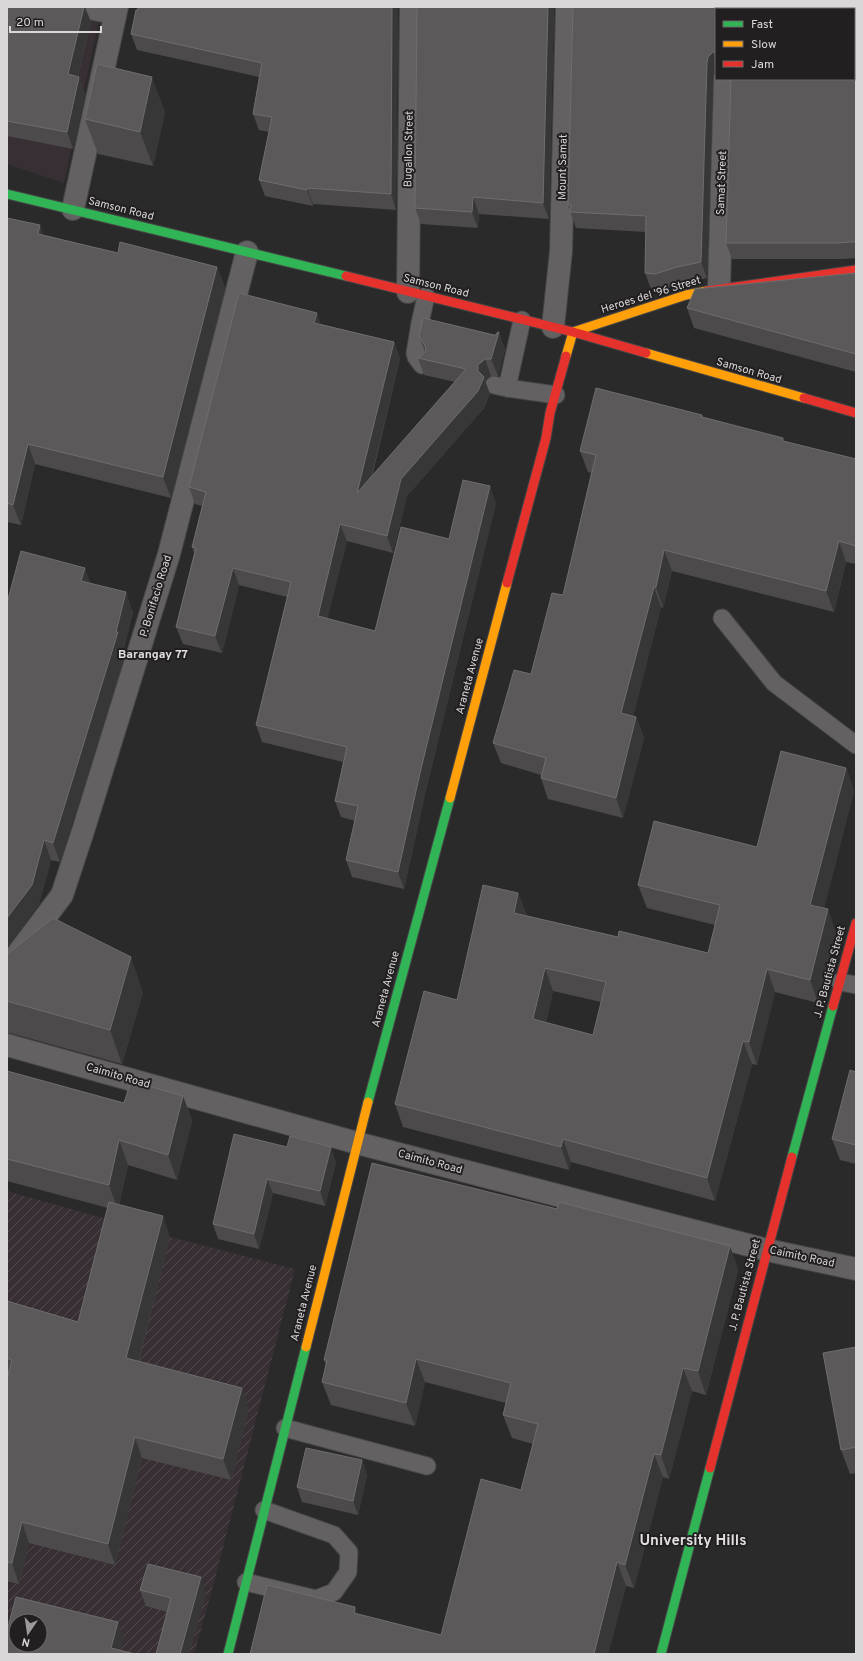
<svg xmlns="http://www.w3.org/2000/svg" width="863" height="1661" font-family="Overpass,sans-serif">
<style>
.built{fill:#372f34}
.industrial{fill:url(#industrial-furrows);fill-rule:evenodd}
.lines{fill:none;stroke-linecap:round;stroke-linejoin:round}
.lane-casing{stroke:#474646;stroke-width:19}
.street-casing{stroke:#474646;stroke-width:24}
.fast-casing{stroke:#474646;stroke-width:11}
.slow-casing{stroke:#474646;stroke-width:11}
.jam-casing{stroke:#474646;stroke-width:11}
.lane{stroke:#636162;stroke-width:17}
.street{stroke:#636162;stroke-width:22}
.fast{stroke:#30b455;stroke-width:9}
.slow{stroke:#ff9f0a;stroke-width:9}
.jam{stroke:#e5322d;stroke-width:9}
.wall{fill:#4c4a4b;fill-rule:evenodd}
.shaded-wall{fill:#383737}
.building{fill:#5b595a;stroke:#6f6d6e;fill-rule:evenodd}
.labels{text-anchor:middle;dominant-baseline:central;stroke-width:4;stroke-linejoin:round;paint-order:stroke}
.street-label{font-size:11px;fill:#dad7d9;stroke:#221f21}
.neighbourhood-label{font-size:12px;font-weight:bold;fill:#e2dee0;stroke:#221f21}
.district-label{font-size:15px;font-weight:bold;fill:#e2dee0;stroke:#221f21}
</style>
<defs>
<pattern id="industrial-furrows" width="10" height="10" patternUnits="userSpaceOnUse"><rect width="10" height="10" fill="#372f34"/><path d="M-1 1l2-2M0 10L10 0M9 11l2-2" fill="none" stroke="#534c51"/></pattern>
</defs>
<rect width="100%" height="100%" fill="#2b2a2a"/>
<path class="built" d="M7 7H102L64 183 7 164Z"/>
<path class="industrial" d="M7 1191 170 1237 295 1269 212 1590 194 1654H7ZM16 1621H40V1645H16Z"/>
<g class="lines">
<defs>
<g id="lane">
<path d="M71 7 115 16"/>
<path d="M422 365 416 357 415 353 420 323 426 296"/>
<path d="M494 385 507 388 556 395"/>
<path d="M507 388 522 320"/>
<path d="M722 618 774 683 856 745"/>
<path d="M840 982 856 985"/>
<path d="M285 1428 427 1466"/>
<path d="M246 1582 316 1599 334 1592 348 1572 349 1552 334 1535 264 1510"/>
</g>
<g id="street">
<path d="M73 209 117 7"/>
<path d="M719 288 725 79"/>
<path d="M408 292 411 7"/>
<path d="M553 327 561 251 567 7"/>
<path d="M7 968 62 895 84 828 169 554 247 252"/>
<path d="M7 1045 357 1143 767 1250 856 1269"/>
</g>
<g id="fast">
<path d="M7 194 346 276"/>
<path d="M368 1102 450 798"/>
<path d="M792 1157 833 1006"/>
<path d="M228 1654 306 1347"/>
<path d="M661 1654 710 1468"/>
</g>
<g id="slow">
<path d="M646 353 804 398"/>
<path d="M566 356 573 332 686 295 707 291"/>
<path d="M450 798 507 583"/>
<path d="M306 1347 368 1102"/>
</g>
<g id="jam">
<path d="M346 276 573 332 646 353"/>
<path d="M707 291 856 270"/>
<path d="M804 398 856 413"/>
<path d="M507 583 546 438 550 413 566 356"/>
<path d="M833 1006 856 923"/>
<path d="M710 1468 792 1157"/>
</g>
</defs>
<use href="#lane" class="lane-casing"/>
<use href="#street" class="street-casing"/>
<use href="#fast" class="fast-casing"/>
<use href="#slow" class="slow-casing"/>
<use href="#jam" class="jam-casing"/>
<use href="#lane" class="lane"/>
<use href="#street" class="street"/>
<use href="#fast" class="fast"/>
<use href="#slow" class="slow"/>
<use href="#jam" class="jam"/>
</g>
<g class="wall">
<path d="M7 7 91 22 78 76 85 94 73 149 7 136Z"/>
<path d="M138 7H398L396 210 313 204V206L265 196 259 180 269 132 259 130 253 114 259 77 137 50 131 34Z"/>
<path d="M554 7 549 219 479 214 478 228 421 224 415 208Z"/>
<path d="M573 7H856V258L844 259H732L726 243 854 79 716 9V71L714 73 713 79 707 278 683 283 661 290 651 289 645 273 646 232 576 228 568 205Z"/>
<path d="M165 112 153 166 98 154 85 119Z"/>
<path d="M7 218 44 235 118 253 217 267 225 288 171 498 35 464 21 525 7 522Z"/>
<path d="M856 273V372L694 328 687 308Z"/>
<path d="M321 324 394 342 400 359 372 477 455 382 424 375 418 358 425 352 419 336 495 335 505 349 498 376H491L485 381 490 394 484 408 407 496 393 553 347 541 327 619 375 631 449 539 496 503 426 790 404 889 352 877 346 860 355 821 341 817 335 801 343 762 262 742 256 725 287 597 239 585 222 653 183 644 176 627 194 553 192 547 202 506 195 504 189 487Z"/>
<path d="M702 415 703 418 784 441 856 459V564L846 562 834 612 672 571 663 608 661 607 633 716 636 717 644 738 623 818 548 799 541 778V775L501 763 493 743 531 674 563 595 591 473 588 472 580 451Z"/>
<path d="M90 583 133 612 124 648 126 652 60 862 51 860 39 904 7 947V603Z"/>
<path d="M846 768 854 791 824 908 836 932 818 1003 775 992 757 1065 752 1064 715 1201 571 1162 569 1170 403 1127 395 1104 457 1000 518 893 527 916 618 937 708 953 715 925 647 908 638 885 757 847ZM553 991 601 1002 593 1035 546 1023Z"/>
<path d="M7 954 143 992 122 1064 10 1033 7 1034Z"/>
<path d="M7 1071 124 1103 183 1096 192 1121 177 1180 128 1165 119 1205 170 1237 139 1361 249 1409 231 1480 142 1458 115 1565 29 1543 19 1584 7 1581V1379L8 1377H7V1301L78 1322 108 1208 7 1181Z"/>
<path d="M856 1072V1164L840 1160 832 1139Z"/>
<path d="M234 1134 336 1162 325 1206 273 1193 259 1249 218 1239 213 1224Z"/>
<path d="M557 1209 730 1246 738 1270 706 1395 692 1391 669 1479 663 1477 634 1588 626 1586 608 1654H250L355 1607 357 1614 441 1635 521 1490 533 1444 512 1438 503 1415 506 1403 425 1382 415 1426 331 1405 322 1382 326 1365 324 1360Z"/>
<path d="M856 1347V1473L850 1474 841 1450Z"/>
<path d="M362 1460 367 1475 358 1515 302 1502 297 1487Z"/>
<path d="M140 1590 206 1593 189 1654H156L167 1612 146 1606Z"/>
</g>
<g class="shaded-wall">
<path d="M84 7H85L91 22 74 91 68 74Z"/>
<path d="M392 7H398L396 210 391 194Z"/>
<path d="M548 7H554L549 219 543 203Z"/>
<path d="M713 52 716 61V71L714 73 713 79 707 278 701 262 707 63 708 57Z"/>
<path d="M79 77 85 94 73 149 67 132Z"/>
<path d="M152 77 165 112 153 166 140 132Z"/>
<path d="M307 188 313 204V206L307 190Z"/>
<path d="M473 197 479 214 478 228 472 212Z"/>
<path d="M40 225 48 245 38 234Z"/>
<path d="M217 267 225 288 171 498 163 477Z"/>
<path d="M317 313 323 330 314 323Z"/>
<path d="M499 332 505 349 498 376 491 359Z"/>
<path d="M394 342 400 359 363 510 357 493Z"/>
<path d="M485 359 491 376 485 381 490 394 484 408 407 496 393 553 387 536 401 479 478 371V365Z"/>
<path d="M28 444 35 464 21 525 13 505Z"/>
<path d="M490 486 496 503 426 790 404 889 398 872 420 773Z"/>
<path d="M340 524 347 541 324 633 318 616Z"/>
<path d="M839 541 846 562 834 612 826 591Z"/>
<path d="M664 550 672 571 663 608 656 587Z"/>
<path d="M85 568 92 587 81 581Z"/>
<path d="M233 568 239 585 222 653 215 636Z"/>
<path d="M654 587 661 607 629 734 621 713Z"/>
<path d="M126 592 133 612 124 648 126 652 60 862 53 843 116 632Z"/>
<path d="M636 717 644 738 623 818 616 798Z"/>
<path d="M846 768 854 791 819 928 810 905Z"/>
<path d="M44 840 51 860 39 904 7 947V918Z"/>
<path d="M518 893 527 916 514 913Z"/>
<path d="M828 909 836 932 818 1003 810 980Z"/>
<path d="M131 957 143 992 122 1064 110 1030Z"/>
<path d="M545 968 553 991 542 1042 533 1019Z"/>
<path d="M767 969 775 992 757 1065 749 1042Z"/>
<path d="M743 1041 752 1064 715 1201 707 1178Z"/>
<path d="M183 1096 192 1121 177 1180 168 1155Z"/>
<path d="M563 1139 571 1162 569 1170 561 1147Z"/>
<path d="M119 1140 128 1165 118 1210 109 1185Z"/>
<path d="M331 1147 336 1162 325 1206 320 1191Z"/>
<path d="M267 1179 273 1193 259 1249 254 1234Z"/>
<path d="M163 1216 170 1237 134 1379 126 1358Z"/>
<path d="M730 1246 738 1270 706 1395 698 1371Z"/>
<path d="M416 1359 425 1382 415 1426 406 1403Z"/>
<path d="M683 1368 692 1391 669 1479 661 1455Z"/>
<path d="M242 1388 249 1409 231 1480 223 1459Z"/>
<path d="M135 1437 142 1458 115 1565 108 1544Z"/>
<path d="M654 1454 663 1477 634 1588 625 1565Z"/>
<path d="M362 1460 367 1475 358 1515 353 1501Z"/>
<path d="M22 1522 29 1543 19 1584 12 1563Z"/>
<path d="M617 1562 626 1586 608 1654H594Z"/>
<path d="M201 1577 206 1593 189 1654H180Z"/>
<path d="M355 1607 364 1631 354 1613Z"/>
<path d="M118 1622 124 1638 119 1654 111 1648Z"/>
</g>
<g class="building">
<path d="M7 7H84L68 74 79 77 67 132 7 121Z"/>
<path d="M138 7H392L391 194 307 188V190L259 180 272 117 253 114 262 63 131 34 136 10H138Z"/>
<path d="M417 7H548L543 203 473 197 472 212 415 208Z"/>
<path d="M573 7H856V242H849L838 243H726L731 79H854V9H716V51L713 52 708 57 707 63 701 262 677 267 655 274 645 273 646 216 570 212 571 205H568Z"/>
<path d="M97 64 152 77 140 132 85 119Z"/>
<path d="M7 218 40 225 38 234 118 253 120 242 217 267 163 477 28 444 13 505 7 503Z"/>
<path d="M856 273V354L687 308 695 289Z"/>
<path d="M239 293 317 313 314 323 394 342 357 493 466 369 418 358 425 352 426 347 419 336 423 318 494 335V336L498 332H499L491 359H485L478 365V371L484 377 478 391 401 479 387 536 340 524 318 616 375 631 401 527 449 539 463 480 490 486 420 773 398 872 346 860 358 806 335 801 347 747 256 725 291 582 233 568 215 636 176 627 196 548 192 547 206 492 189 487Z"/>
<path d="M596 388 702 415V417L783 438V441L856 459V546L839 541 826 591 664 550 656 587H654L621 713 636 717 616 798 541 778 546 758 493 743 514 670 531 674 552 593 563 595 596 455 580 451Z"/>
<path d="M21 551 85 568 81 581 126 592 116 632H118L53 843 44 840 32 885 7 918V603Z"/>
<path d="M781 751 846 768 810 905 828 909 810 980 767 969 749 1042 743 1041 707 1178 563 1139 561 1147 395 1104 424 991 457 1000 483 885 518 893 514 913 618 937 619 931 708 953 720 905 638 885 654 821 757 847ZM545 968 606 982 593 1035 533 1019Z"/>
<path d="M53 918 131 957 110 1030 7 1001V954Z"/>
<path d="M850 1070 856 1072V1145L832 1139Z"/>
<path d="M7 1071 124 1103 131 1081 183 1096 168 1155 119 1140 109 1185 7 1159Z"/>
<path d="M234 1134 287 1147 290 1136 331 1147 320 1191 267 1179 254 1234 213 1224Z"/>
<path d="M372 1163 557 1209 559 1202 730 1246 698 1371 683 1368 661 1455 654 1454 625 1565 617 1562 594 1654H250L267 1585 355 1607 354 1613 441 1635 481 1479 521 1490 538 1424 503 1415 511 1383 416 1359 406 1403 322 1382 327 1360H324Z"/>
<path d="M109 1202 163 1216 126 1358 242 1388 223 1459 135 1437 108 1544 22 1522 12 1563 7 1562V1379L12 1360 7 1358V1301L78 1322Z"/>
<path d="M856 1347V1447L841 1450 823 1353Z"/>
<path d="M306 1448 362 1460 353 1501 297 1487Z"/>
<path d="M148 1564 201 1577 180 1654H156L171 1598 140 1590Z"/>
<path d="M16 1597 118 1622 111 1648 135 1654H7V1627H8ZM16 1621H40V1645H16Z"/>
</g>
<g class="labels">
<g class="street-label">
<text transform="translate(409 149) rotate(-89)">Bugallon Street</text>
<text transform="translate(563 167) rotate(-89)">Mount Samat</text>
<text transform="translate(722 183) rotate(-88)">Samat Street</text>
<text transform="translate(121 209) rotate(14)">Samson Road</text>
<text transform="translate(436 286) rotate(14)">Samson Road</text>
<text transform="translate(651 295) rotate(-17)">Heroes del '96 Street</text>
<text transform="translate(749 371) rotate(16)">Samson Road</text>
<text transform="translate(156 596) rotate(-73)">P. Bonifacio Road</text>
<text transform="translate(470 676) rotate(-75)">Araneta Avenue</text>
<text transform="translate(830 972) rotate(-75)">J. P. Bautista Street</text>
<text transform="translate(386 989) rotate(-75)">Araneta Avenue</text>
<text transform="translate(118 1076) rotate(16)">Caimito Road</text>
<text transform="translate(430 1162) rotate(15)">Caimito Road</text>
<text transform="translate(802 1257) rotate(12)">Caimito Road</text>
<text transform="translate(745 1285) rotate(-75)">J. P. Bautista Street</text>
<text transform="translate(304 1303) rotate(-76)">Araneta Avenue</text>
</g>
<g class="neighbourhood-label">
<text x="153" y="655">Barangay 77</text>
</g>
<g class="district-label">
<text x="693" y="1541">University Hills</text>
</g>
</g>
<rect width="863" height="1661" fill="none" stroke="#dad7d9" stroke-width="16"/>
<rect x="715" y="8" width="140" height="72" fill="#221f21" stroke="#6c696b"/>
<rect x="723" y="21" width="20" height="6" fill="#30b455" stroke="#6c696b"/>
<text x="751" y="28" font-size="12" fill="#dad7d9">Fast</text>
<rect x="723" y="41" width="20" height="6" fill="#ff9f0a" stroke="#6c696b"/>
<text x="751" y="48" font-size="12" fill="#dad7d9">Slow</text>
<rect x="723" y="61" width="20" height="6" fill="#e5322d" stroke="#6c696b"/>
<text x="751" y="68" font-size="12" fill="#dad7d9">Jam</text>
<g transform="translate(28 1633) rotate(193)"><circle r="19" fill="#221f21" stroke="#6c696b"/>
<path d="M0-3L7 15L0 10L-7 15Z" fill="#9d9a9c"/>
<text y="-6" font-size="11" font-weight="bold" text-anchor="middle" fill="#dad7d9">N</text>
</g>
<path d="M10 26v6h91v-6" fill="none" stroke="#dad7d9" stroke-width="2"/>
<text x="16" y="26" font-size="12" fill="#dad7d9" stroke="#221f21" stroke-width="3" paint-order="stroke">20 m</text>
</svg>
